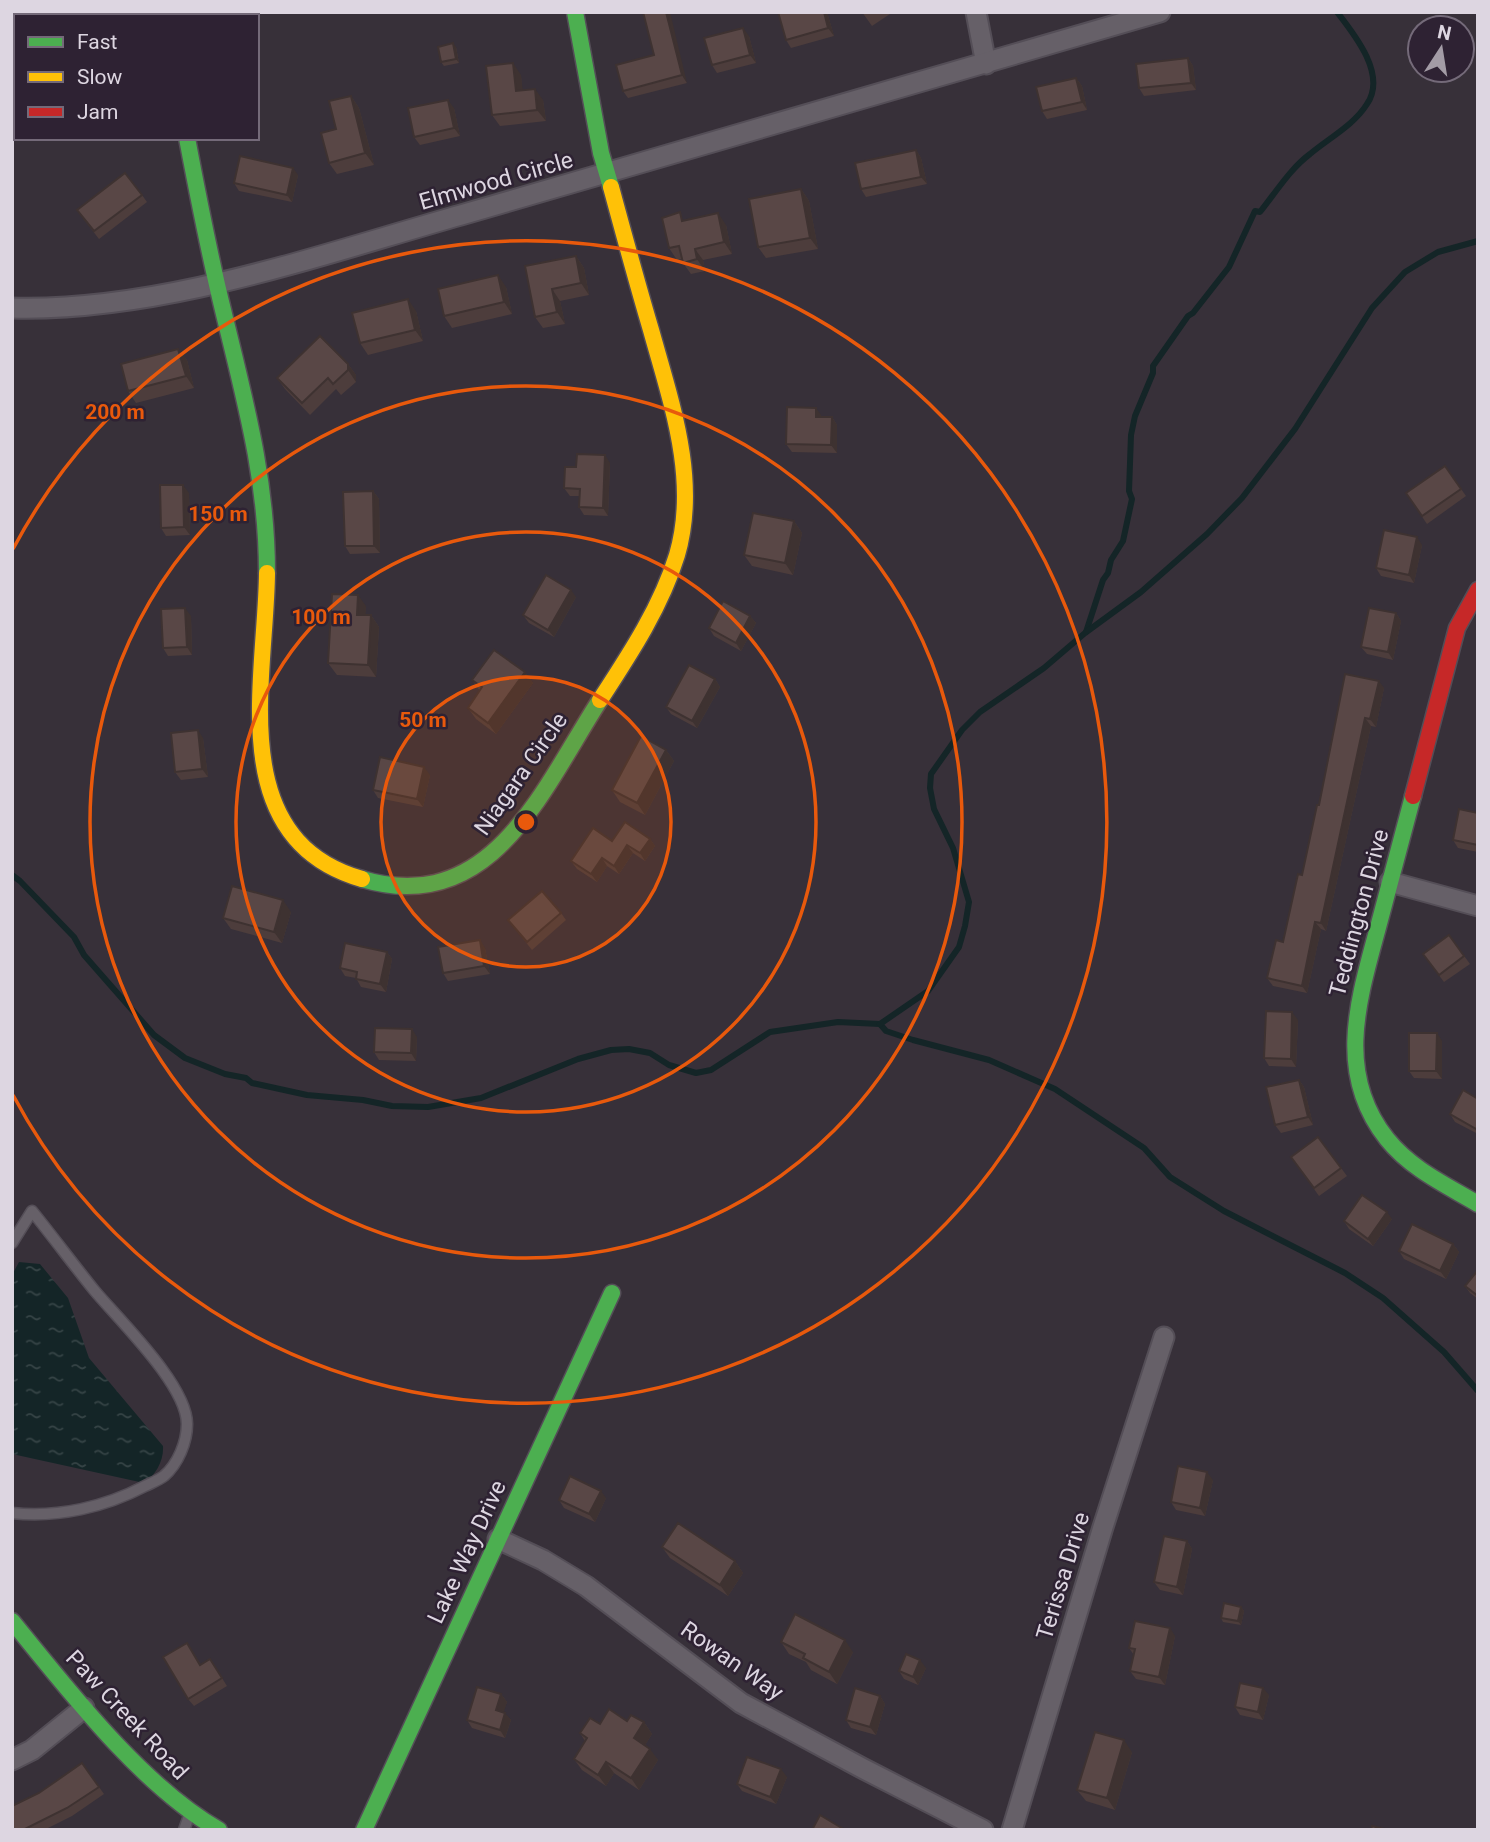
<svg xmlns="http://www.w3.org/2000/svg" width="1490" height="1842" font-family="Roboto,sans-serif">
<style>
.water{fill:url(#water-ripples)}
.lines{fill:none;stroke-linecap:round;stroke-linejoin:round}
.stream{stroke:#142527;stroke-width:6}
.lane-casing{stroke:#544e57;stroke-width:13}
.street-casing{stroke:#544e57;stroke-width:23}
.fast-casing{stroke:#544e57;stroke-width:19}
.slow-casing{stroke:#544e57;stroke-width:19}
.jam-casing{stroke:#544e57;stroke-width:19}
.lane{stroke:#666068;stroke-width:10}
.street{stroke:#666068;stroke-width:19}
.fast{stroke:#4caf50;stroke-width:16}
.slow{stroke:#ffc107;stroke-width:16}
.jam{stroke:#c62828;stroke-width:16}
.wall{fill:#4d3d3c}
.shaded-wall{fill:#3e3231}
.building{fill:#594746;stroke:#3e3231;stroke-width:2}
.ring{fill:none;stroke:#e8590c;stroke-width:3.5}
.labels{text-anchor:middle;dominant-baseline:central;stroke-width:5;stroke-linejoin:round;paint-order:stroke}
.street-label{font-size:23px;fill:#ddd6e1;stroke:#2e2233}
.centre{fill:#e8590c;stroke:#2e2233;stroke-width:3.5}
.ring-label{font-size:21px;text-anchor:middle;font-weight:bold;fill:#e8590c;stroke:#2e2233;stroke-width:5;stroke-linejoin:round;paint-order:stroke}
</style>
<defs>
<pattern id="water-ripples" width="26" height="14" patternUnits="userSpaceOnUse" patternTransform="scale(1.75)"><rect width="26" height="14" fill="#142527"/><path d="M2 4q2-2 4 0t4 0M15 11q2-2 4 0t4 0" fill="none" stroke="#364446"/></pattern>
</defs>
<rect width="100%" height="100%" fill="#373039"/>
<path class="water" d="M19 1262 40 1264 68 1298 89 1358 163 1446C164 1460 156 1475 144 1483L12 1454V1275Z"/>
<g class="lines">
<g class="stream">
<path d="M1086 632 1103 580 1108 573 1111 560 1123 541 1132 499 1129 491 1131 435 1135 416 1153 373V366L1188 316 1193 313 1229 267 1255 211 1260 212C1276 192 1290 169 1310 154 1329 138 1354 125 1367 104 1387 75 1355 35 1337 12"/>
<path d="M12 875 20 881 74 937 84 955 154 1035 185 1058 225 1074 246 1078 252 1083 307 1095 363 1100 392 1106 428 1107 481 1098 578 1059 611 1050 629 1049 650 1053 669 1065 696 1073 711 1070 770 1032 838 1022 880 1024 886 1031 913 1040 989 1060 1055 1089 1144 1148 1170 1177 1224 1211 1345 1273 1383 1298 1444 1352 1478 1391"/>
<path d="M880 1024 928 991 959 947 965 926 969 902 953 848 934 809 930 788 931 774 962 730 980 712 1044 668 1085 633 1141 592 1207 534 1242 498 1295 429 1372 308 1405 272 1438 252 1478 241"/>
</g>
<defs>
<g id="lane">
<path d="M12 1243 32 1211C53 1237 73 1264 94 1290 119 1320 187 1385 187 1424 187 1442 178 1464 164 1476 159 1480 151 1483 145 1486 105 1507 58 1518 12 1513"/>
<path d="M184 1830 190 1813"/>
</g>
<g id="street">
<path d="M163 12 164 16"/>
<path d="M976 12 986 64"/>
<path d="M12 308C161 312 319 255 461 215 694 149 927 81 1160 12"/>
<path d="M1390 882 1478 906"/>
<path d="M498 1539 543 1560 586 1586 741 1703 862 1768 983 1830"/>
<path d="M12 1760 32 1750 84 1708"/>
<path d="M1012 1830 1103 1527 1164 1337"/>
</g>
<g id="fast">
<path d="M575 12 601 153 611 187"/>
<path d="M187 138C198 196 209 253 223 310 245 401 267 479 267 573"/>
<path d="M1413 796C1402 837 1391 879 1380 920 1360 995 1333 1071 1387 1139 1411 1169 1446 1185 1478 1204"/>
<path d="M362 879C492 918 543 788 600 700"/>
<path d="M12 1621C69 1691 141 1785 219 1830"/>
<path d="M364 1830 612 1293"/>
</g>
<g id="slow">
<path d="M267 573C266 679 223 839 362 879"/>
<path d="M600 700C630 654 661 607 677 555 699 480 671 402 651 330 637 283 624 235 611 187"/>
</g>
<path id="jam" d="M1413 796 1457 628 1478 590"/>
</defs>
<use href="#lane" class="lane-casing"/>
<use href="#street" class="street-casing"/>
<use href="#fast" class="fast-casing"/>
<use href="#slow" class="slow-casing"/>
<use href="#jam" class="jam-casing"/>
<use href="#lane" class="lane"/>
<use href="#street" class="street"/>
<use href="#fast" class="fast"/>
<use href="#slow" class="slow"/>
<use href="#jam" class="jam"/>
</g>
<g class="wall">
<path d="M241 12H266L244 16Z"/>
<path d="M643 12 687 83 628 98 623 91 654 55Z"/>
<path d="M827 12 834 36 791 48 786 40Z"/>
<path d="M862 12H893L872 26Z"/>
<path d="M749 36 756 63 717 73 712 65Z"/>
<path d="M456 47 459 63 444 66 441 62Z"/>
<path d="M1188 58 1193 66 1196 90 1144 96 1139 88Z"/>
<path d="M521 75 522 90 543 100 546 121 500 126 492 115Z"/>
<path d="M1076 78 1082 86 1087 110 1047 119 1042 111Z"/>
<path d="M351 96 359 108 374 165 337 174 329 163 336 129Z"/>
<path d="M454 108 460 136 420 145 414 137Z"/>
<path d="M916 150 921 158 927 184 866 197 861 189Z"/>
<path d="M298 175 292 202 239 191 234 183Z"/>
<path d="M801 189 809 201 818 249 766 258 758 247Z"/>
<path d="M142 195 147 202 99 239 82 217Z"/>
<path d="M686 221 726 225 732 254 703 260 705 271 691 274 683 263 682 259 677 260 669 248Z"/>
<path d="M576 256 584 268 589 295 560 301 565 324 543 328 535 317 525 266Z"/>
<path d="M506 287 512 314 452 328 444 316Z"/>
<path d="M416 311 423 341 368 355 360 343Z"/>
<path d="M178 349 187 360 194 388 136 403 128 391Z"/>
<path d="M348 364 356 375V382L341 395 336 389 310 415 285 389 277 378Z"/>
<path d="M821 415V417H832L837 425V453L792 452 786 444Z"/>
<path d="M610 463 608 516 584 515 579 507V496H570L564 488 576 467Z"/>
<path d="M1445 466 1466 496 1427 524 1406 493Z"/>
<path d="M373 491 379 499 380 553 350 554 345 546Z"/>
<path d="M189 493 190 535 166 536 161 528Z"/>
<path d="M794 521 802 533 793 575 752 566 744 555Z"/>
<path d="M1422 545 1414 583 1381 576 1376 568Z"/>
<path d="M576 597 554 637 529 623 523 615Z"/>
<path d="M366 606 365 615H371L379 627 376 677 337 675 328 663Z"/>
<path d="M1396 613 1401 621 1393 660 1367 654 1361 647Z"/>
<path d="M191 616 192 655 168 656 163 648Z"/>
<path d="M750 616 756 623 741 651 714 636 709 628Z"/>
<path d="M525 672 533 683 496 734 476 719 468 708 480 691 472 680Z"/>
<path d="M1345 674 1384 688 1376 727 1371 726 1326 931 1321 929 1307 993 1273 986 1267 978 1283 942 1302 875 1319 805Z"/>
<path d="M715 679 720 687 697 728 671 714 666 707Z"/>
<path d="M203 738 208 777 181 780 175 772Z"/>
<path d="M666 750 674 761 645 815 620 802 612 790Z"/>
<path d="M430 775 423 807 378 798 373 790Z"/>
<path d="M1478 813V852L1458 848 1453 840Z"/>
<path d="M650 839 655 846 645 861 633 853 619 874 607 866 597 882 577 869 571 861 612 841Z"/>
<path d="M291 912 282 943 231 929 223 918Z"/>
<path d="M561 913 566 920 532 950 508 920Z"/>
<path d="M1449 935 1470 964 1444 982 1423 954Z"/>
<path d="M485 948 490 974 448 981 443 973Z"/>
<path d="M387 952 392 959 386 992 361 987 356 978 345 976 340 968Z"/>
<path d="M1298 1020 1296 1067 1269 1066 1264 1058Z"/>
<path d="M417 1037 416 1061 379 1060 374 1052Z"/>
<path d="M1442 1041V1079L1414 1078 1409 1071Z"/>
<path d="M1299 1080 1304 1087 1313 1125 1281 1133 1275 1125Z"/>
<path d="M1478 1099V1134L1455 1122 1450 1114Z"/>
<path d="M1318 1137 1347 1176 1319 1196 1291 1157Z"/>
<path d="M1392 1219 1373 1246 1349 1229 1344 1221Z"/>
<path d="M1453 1244 1459 1252 1446 1279 1404 1259 1399 1251Z"/>
<path d="M1478 1270V1299L1470 1293 1465 1286Z"/>
<path d="M1213 1480 1205 1516 1176 1510 1171 1502Z"/>
<path d="M606 1498 595 1522 564 1508 559 1500Z"/>
<path d="M1187 1541 1192 1549 1183 1595 1160 1590 1154 1582Z"/>
<path d="M662 1547 735 1561 743 1573 728 1596 670 1558Z"/>
<path d="M1241 1607 1244 1611 1241 1625 1223 1622 1221 1618Z"/>
<path d="M1175 1636 1165 1685 1136 1679 1130 1671 1134 1655 1129 1648Z"/>
<path d="M781 1642 853 1652 837 1684 811 1670 806 1662 789 1654Z"/>
<path d="M187 1643 201 1665 210 1659 227 1686 194 1706 188 1699Z"/>
<path d="M926 1668 918 1685 904 1679 899 1671Z"/>
<path d="M501 1694 507 1702 503 1712 511 1720 505 1738 472 1728 467 1720Z"/>
<path d="M1269 1695 1263 1720 1240 1715 1235 1707Z"/>
<path d="M880 1696 885 1704 876 1735 851 1728 846 1720Z"/>
<path d="M627 1721 644 1722 652 1734 645 1745 658 1760 639 1790 614 1773 606 1786 582 1770 574 1759 585 1741 580 1733Z"/>
<path d="M1132 1752 1115 1810 1086 1801 1077 1790Z"/>
<path d="M82 1763 104 1794 72 1816 44 1830H12L39 1793Z"/>
<path d="M787 1777 776 1804 742 1791 737 1784Z"/>
</g>
<g class="shaded-wall">
<rect x="82" y="12" width="7" height="4"/>
<path d="M666 12H670L687 83 682 75Z"/>
<path d="M824 12H827L834 36 828 28Z"/>
<path d="M743 28 749 36 756 63 750 55Z"/>
<path d="M453 43 456 47 459 63 456 59Z"/>
<path d="M1188 58 1193 66 1196 90 1191 83Z"/>
<path d="M513 63 521 75 524 102 516 91Z"/>
<path d="M1076 78 1082 86 1087 110 1082 102Z"/>
<path d="M535 89 543 100 546 121 537 110Z"/>
<path d="M351 96 359 108 374 165 365 153Z"/>
<path d="M448 100 454 108 460 136 454 128Z"/>
<path d="M916 150 921 158 927 184 921 177Z"/>
<path d="M293 168 298 175 292 202 287 195Z"/>
<path d="M801 189 809 201 818 249 810 238Z"/>
<path d="M718 213 726 225 732 254 724 242Z"/>
<path d="M695 249 703 260 705 271 697 259Z"/>
<path d="M576 256 584 268 589 295 581 283Z"/>
<path d="M498 275 506 287 512 314 504 302Z"/>
<path d="M552 289 560 301 565 324 557 312Z"/>
<path d="M408 299 416 311 423 341 415 330Z"/>
<path d="M178 349 187 360 194 388 186 376Z"/>
<path d="M348 364 356 375V382L348 370Z"/>
<path d="M816 408 821 415V425L816 417Z"/>
<path d="M832 417 837 425V453L831 445Z"/>
<path d="M605 455 610 463 608 516 603 508Z"/>
<path d="M183 485 189 493 190 535 184 527Z"/>
<path d="M373 491 379 499 380 553 374 546Z"/>
<path d="M794 521 802 533 793 575 785 563Z"/>
<path d="M1417 537 1422 545 1414 583 1409 575Z"/>
<path d="M571 590 576 597 554 637 548 630Z"/>
<path d="M358 595 366 606 365 626 357 615Z"/>
<path d="M185 608 191 616 192 655 187 647Z"/>
<path d="M1396 613 1401 621 1393 660 1388 652Z"/>
<path d="M371 615 379 627 376 677 368 665Z"/>
<path d="M750 616 756 623 741 651 736 643Z"/>
<path d="M525 672 533 683 496 734 488 723Z"/>
<path d="M715 679 720 687 697 728 692 721Z"/>
<path d="M1379 681 1384 688 1376 727 1370 719Z"/>
<path d="M1365 718 1371 726 1326 931 1321 923Z"/>
<path d="M198 730 203 738 208 777 202 769Z"/>
<path d="M666 750 674 761 645 815 637 803Z"/>
<path d="M424 767 430 775 423 807 417 799Z"/>
<path d="M650 839 655 846 645 861 640 853Z"/>
<path d="M627 845 633 853 619 874 614 866Z"/>
<path d="M602 858 607 866 597 882 591 874Z"/>
<path d="M283 900 291 912 282 943 274 932Z"/>
<path d="M1315 922 1321 929 1307 993 1302 986Z"/>
<path d="M480 940 485 948 490 974 484 966Z"/>
<path d="M387 952 392 959 386 992 380 984Z"/>
<path d="M1292 1012 1298 1020 1296 1067 1291 1059Z"/>
<path d="M412 1029 417 1037 416 1061 411 1053Z"/>
<path d="M1437 1033 1442 1041V1079L1436 1071Z"/>
<path d="M1299 1080 1304 1087 1313 1125 1308 1117Z"/>
<path d="M1387 1212 1392 1219 1373 1246 1368 1239Z"/>
<path d="M1453 1244 1459 1252 1446 1279 1440 1271Z"/>
<path d="M1207 1472 1213 1480 1205 1516 1200 1508Z"/>
<path d="M601 1491 606 1498 595 1522 589 1514Z"/>
<path d="M1187 1541 1192 1549 1183 1595 1177 1587Z"/>
<path d="M735 1561 743 1573 728 1596 720 1585Z"/>
<path d="M1241 1607 1244 1611 1241 1625 1238 1621Z"/>
<path d="M1170 1628 1175 1636 1165 1685 1159 1677Z"/>
<path d="M845 1640 853 1652 837 1684 829 1672Z"/>
<path d="M920 1660 926 1668 918 1685 913 1677Z"/>
<path d="M1263 1688 1269 1695 1263 1720 1258 1712Z"/>
<path d="M501 1694 507 1702 502 1718 496 1710Z"/>
<path d="M880 1696 885 1704 876 1735 870 1727Z"/>
<path d="M505 1713 511 1720 505 1738 500 1730Z"/>
<path d="M644 1722 652 1734 642 1750 634 1738Z"/>
<path d="M1124 1740 1132 1752 1115 1810 1107 1798Z"/>
<path d="M650 1749 658 1760 639 1790 631 1778Z"/>
<path d="M606 1762 614 1773 606 1786 598 1775Z"/>
<path d="M781 1769 787 1777 776 1804 770 1797Z"/>
</g>
<g class="building">
<path d="M56 12H82V16H57Z"/>
<path d="M643 12H666L682 75 623 91 616 65 654 55Z"/>
<path d="M778 12H824L828 28 786 40Z"/>
<path d="M743 28 750 55 712 65 704 38Z"/>
<path d="M453 43 456 59 441 62 438 47Z"/>
<path d="M1188 58 1191 83 1139 88 1136 64Z"/>
<path d="M513 63 516 91 535 89 537 110 492 115 486 66Z"/>
<path d="M1076 78 1082 102 1042 111 1036 87Z"/>
<path d="M351 96 365 153 329 163 321 133 336 129 329 101Z"/>
<path d="M448 100 454 128 414 137 408 108Z"/>
<path d="M916 150 921 177 861 189 855 163Z"/>
<path d="M240 156 293 168 287 195 234 183Z"/>
<path d="M125 173 142 195 94 231 77 210Z"/>
<path d="M801 189 810 238 758 247 749 199Z"/>
<path d="M680 212 682 221 718 213 724 242 695 249 697 259 683 263 679 246 669 248 662 218Z"/>
<path d="M576 256 581 283 552 289 557 312 535 317 525 266Z"/>
<path d="M498 275 504 302 444 316 438 289Z"/>
<path d="M408 299 415 330 360 343 352 313Z"/>
<path d="M320 336 348 364V370L333 384 328 378 302 403 277 378Z"/>
<path d="M178 349 186 376 128 391 121 364Z"/>
<path d="M787 407 816 408V417H832L831 445 786 444Z"/>
<path d="M577 454 605 455 603 508 579 507 580 489 564 488 565 467H576Z"/>
<path d="M1445 466 1461 489 1422 516 1406 493Z"/>
<path d="M160 485H183L184 527 161 528Z"/>
<path d="M373 491 374 546H345L343 492Z"/>
<path d="M753 513 794 521 785 563 744 555Z"/>
<path d="M1384 530 1417 537 1409 575 1376 568Z"/>
<path d="M546 575 571 590 548 630 523 615Z"/>
<path d="M332 594 358 595 357 615H371L368 665 328 663Z"/>
<path d="M723 601 750 616 736 643 709 628Z"/>
<path d="M185 608 187 647 163 648 161 609Z"/>
<path d="M1369 608 1396 613 1388 652 1361 647Z"/>
<path d="M494 650 525 672 488 723 468 708 482 687 472 680Z"/>
<path d="M689 665 715 679 692 721 666 707Z"/>
<path d="M1345 674 1379 681 1370 719 1365 718 1321 923 1315 922 1302 986 1267 978 1276 940 1283 942 1298 874 1302 875 1317 805H1319Z"/>
<path d="M198 730 202 769 175 772 171 733Z"/>
<path d="M641 736 666 750 637 803 612 790Z"/>
<path d="M380 757 424 767 417 799 373 790Z"/>
<path d="M1459 809 1478 813V845L1453 840Z"/>
<path d="M625 822 650 839 640 853 627 845 614 866 602 858 591 874 571 861 593 828 612 841Z"/>
<path d="M232 886 283 900 274 932 223 918Z"/>
<path d="M542 891 561 913 527 942 508 920Z"/>
<path d="M1449 935 1464 956 1439 975 1423 954Z"/>
<path d="M480 940 484 966 443 973 438 947Z"/>
<path d="M345 943 387 952 380 984 356 979 357 972 340 968Z"/>
<path d="M1266 1011 1292 1012 1291 1059 1264 1058Z"/>
<path d="M375 1028 412 1029 411 1053 374 1052Z"/>
<path d="M1409 1033H1437L1436 1071H1409Z"/>
<path d="M1299 1080 1308 1117 1275 1125 1266 1087Z"/>
<path d="M1463 1090 1478 1099V1130L1450 1114Z"/>
<path d="M1318 1137 1341 1168 1314 1188 1291 1157Z"/>
<path d="M1362 1195 1387 1212 1368 1239 1344 1221Z"/>
<path d="M1412 1224 1453 1244 1440 1271 1399 1251Z"/>
<path d="M1478 1270V1296L1465 1286Z"/>
<path d="M1178 1466 1207 1472 1200 1508 1171 1502Z"/>
<path d="M570 1476 601 1491 589 1514 559 1500Z"/>
<path d="M678 1523 735 1561 720 1585 662 1547Z"/>
<path d="M1164 1536 1187 1541 1177 1587 1154 1582Z"/>
<path d="M1224 1603 1241 1607 1238 1621 1221 1618Z"/>
<path d="M795 1614 845 1640 829 1672 803 1658 805 1654 781 1642Z"/>
<path d="M1135 1621 1170 1628 1159 1677 1130 1671 1135 1649 1129 1648Z"/>
<path d="M187 1643 200 1665 210 1659 222 1678 188 1699 163 1657Z"/>
<path d="M906 1654 920 1660 913 1677 899 1671Z"/>
<path d="M1240 1683 1263 1688 1258 1712 1235 1707Z"/>
<path d="M477 1687 501 1694 496 1710 505 1713 500 1730 467 1720Z"/>
<path d="M855 1688 880 1696 870 1727 846 1720Z"/>
<path d="M609 1709 627 1721 631 1715 644 1722 634 1738 650 1749 631 1778 606 1762 598 1775 574 1759 587 1738 580 1733 590 1718 600 1724Z"/>
<path d="M1095 1732 1124 1740 1107 1798 1077 1790Z"/>
<path d="M747 1757 781 1769 770 1797 737 1784Z"/>
<path d="M82 1763 99 1787 67 1808 23 1830H12V1806L39 1793Z"/>
<path d="M820 1815 845 1830H812Z"/>
<path d="M1372 1826 1388 1830H1371Z"/>
</g>
<circle cx="526" cy="822" r="145" fill="#e8590c" fill-opacity=".12"/>
<g class="ring">
<circle cx="526" cy="822" r="145"/>
<circle cx="526" cy="822" r="290"/>
<circle cx="526" cy="822" r="436"/>
<path d="M13 549A581 581 0 1 1 13 1095"/>
</g>
<g class="labels">
<g class="street-label">
<text transform="translate(496 181) rotate(-16)">Elmwood Circle</text>
<text transform="translate(521 774) rotate(-55)">Niagara Circle</text>
<text transform="translate(1359 913) rotate(-75)">Teddington Drive</text>
<text transform="translate(467 1552) rotate(-65)">Lake Way Drive</text>
<text transform="translate(1063 1576) rotate(-73)">Terissa Drive</text>
<text transform="translate(732 1661) rotate(35)">Rowan Way</text>
<text transform="translate(127 1715) rotate(47)">Paw Creek Road</text>
</g>
</g>
<circle cx="526" cy="822" r="10" class="centre"/>
<g class="ring-label">
<text x="115" y="419">200 m</text>
<text x="218" y="521">150 m</text>
<text x="321" y="624">100 m</text>
<text x="423" y="727">50 m</text>
</g>
<rect width="1490" height="1842" fill="none" stroke="#ddd6e1" stroke-width="28"/>
<rect x="14" y="14" width="245" height="126" fill="#2e2233" stroke="#746a79" stroke-width="2"/>
<rect x="28" y="37" width="35" height="10" fill="#4caf50" stroke="#746a79" stroke-width="2"/>
<text x="77" y="49" font-size="21" fill="#ddd6e1">Fast</text>
<rect x="28" y="72" width="35" height="10" fill="#ffc107" stroke="#746a79" stroke-width="2"/>
<text x="77" y="84" font-size="21" fill="#ddd6e1">Slow</text>
<rect x="28" y="107" width="35" height="10" fill="#c62828" stroke="#746a79" stroke-width="2"/>
<text x="77" y="119" font-size="21" fill="#ddd6e1">Jam</text>
<g transform="translate(1441 49) rotate(12)"><circle r="33" fill="#2e2233" stroke="#746a79" stroke-width="2"/>
<path d="M0-5L12 26L0 18L-12 26Z" fill="#a39ca6"/>
<text y="-10" font-size="19" font-weight="bold" text-anchor="middle" fill="#ddd6e1">N</text>
</g>
</svg>
